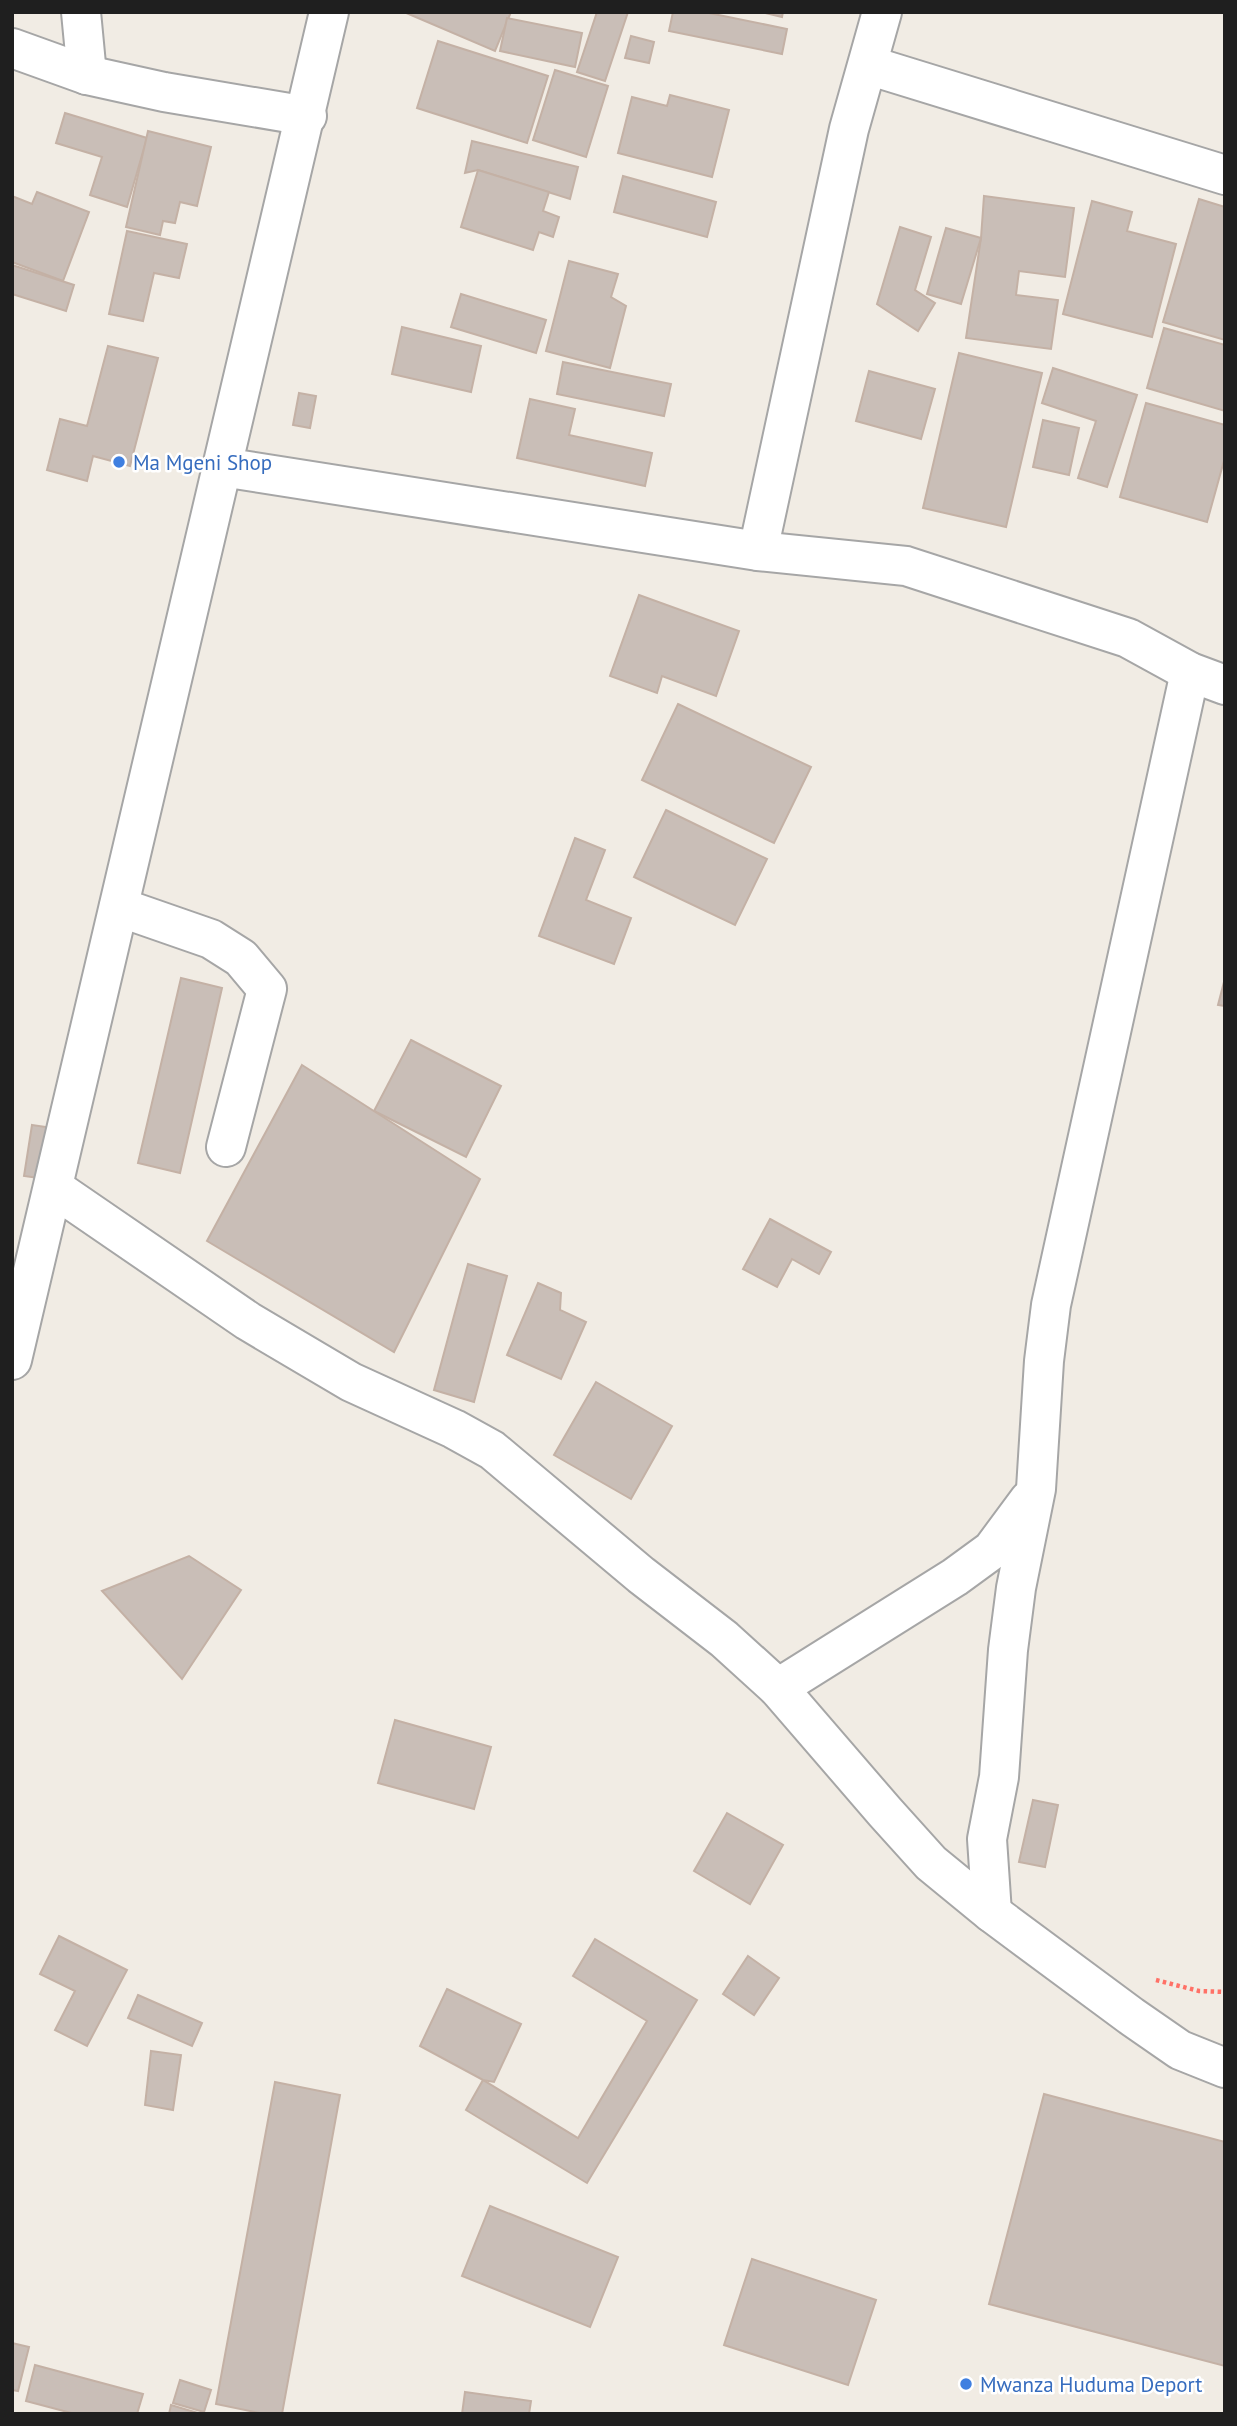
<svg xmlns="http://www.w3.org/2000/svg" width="1237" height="2426" font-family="'PT Sans',sans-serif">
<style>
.building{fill:#c9beb7;stroke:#c4b1a5;stroke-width:2}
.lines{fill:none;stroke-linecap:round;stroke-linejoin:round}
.minor-casing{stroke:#a6a6a6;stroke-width:42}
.path{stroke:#ff7167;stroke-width:4.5;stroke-dasharray:3.5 3.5;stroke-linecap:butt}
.minor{stroke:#fff;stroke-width:38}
.shop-dot{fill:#3f7fe0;stroke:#fff;stroke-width:2.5}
.labels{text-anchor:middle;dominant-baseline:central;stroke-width:5;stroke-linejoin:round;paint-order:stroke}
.shop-label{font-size:21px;fill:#366cbe;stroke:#fff;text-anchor:start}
</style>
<rect width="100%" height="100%" fill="#f1ece4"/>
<g class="building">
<path d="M404 12H511L495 51Z"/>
<path d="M597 12H628L605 81 577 72Z"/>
<path d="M673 12H704L787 29 782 54 669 31Z"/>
<path d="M761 12H783L782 17Z"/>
<path d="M507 18 582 33 575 67 500 51Z"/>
<path d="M631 36 654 42 649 63 625 58Z"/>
<path d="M438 41 548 76 527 143 417 108Z"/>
<path d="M555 70 608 86 586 157 533 140Z"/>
<path d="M670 95 729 110 712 177 618 153 632 97 667 106Z"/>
<path d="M65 113 147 138 127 207 90 195 102 157 56 143Z"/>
<path d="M148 131 211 147 197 206 180 202 175 223 163 221 160 235 126 227Z"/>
<path d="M472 141 578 167 570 199 478 170 465 173Z"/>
<path d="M478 170 549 192 543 211 559 217 553 237 539 232 533 250 461 227Z"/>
<path d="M623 176 716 202 707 237 614 212Z"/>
<path d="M37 192 89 212 63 281 12 262V196L32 204Z"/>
<path d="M984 196 1074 208 1065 277 1019 271 1016 295 1058 300 1051 349 966 338 981 238Z"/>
<path d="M1199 199 1225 207V340L1163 322Z"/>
<path d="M1092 201 1132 212 1127 231 1176 244 1152 337 1063 314Z"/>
<path d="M900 227 931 237 915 290 935 303 918 331 877 304Z"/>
<path d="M946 228 981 238 961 304 927 294Z"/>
<path d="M127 231 187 244 179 278 154 273 143 321 109 314Z"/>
<path d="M569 261 618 274 611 297 626 306 610 368 546 351Z"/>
<path d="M12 265 74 285 66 311 12 294Z"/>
<path d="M461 294 546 320 536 353 451 327Z"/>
<path d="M402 327 481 346 471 392 392 374Z"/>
<path d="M1164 328 1225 345V411L1147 388Z"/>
<path d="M108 346 158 358 130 466 93 456 87 481 47 470 60 419 87 426Z"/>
<path d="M959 353 1042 373 1006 527 923 508Z"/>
<path d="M563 362 671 384 664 416 557 394Z"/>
<path d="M1053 368 1137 395 1107 487 1078 478 1096 421 1042 403Z"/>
<path d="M869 371 935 389 921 439 856 421Z"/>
<path d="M299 393 316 396 310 428 293 425Z"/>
<path d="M530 399 575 409 569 435 652 453 645 486 517 458Z"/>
<path d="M1146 403 1225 425V457L1207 522 1120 497Z"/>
<path d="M1043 420 1079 428 1069 475 1033 467Z"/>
<path d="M639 595 739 631 716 696 662 676 657 693 610 676Z"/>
<path d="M678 704 811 767 774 843 642 780Z"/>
<path d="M666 810 767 859 735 925 634 877Z"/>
<path d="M575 838 605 850 586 900 631 918 614 964 539 936Z"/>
<path d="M181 978 222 988 180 1173 138 1163Z"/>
<path d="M1225 978V1006L1218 1005Z"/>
<path d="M411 1040 501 1086 466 1157 374 1111Z"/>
<path d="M302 1065 480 1179 394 1352 207 1241Z"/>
<path d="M32 1125 53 1128 46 1179 24 1176Z"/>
<path d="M770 1219 831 1252 819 1274 792 1259 777 1287 743 1269Z"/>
<path d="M468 1264 507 1276 474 1402 434 1390Z"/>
<path d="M538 1283 561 1293 560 1310 586 1322 561 1379 507 1355Z"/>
<path d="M596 1382 672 1426 631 1499 554 1455Z"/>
<path d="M189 1556 241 1590 182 1679 102 1591Z"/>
<path d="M395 1720 491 1747 474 1809 378 1783Z"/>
<path d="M1033 1800 1058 1805 1045 1867 1019 1862Z"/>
<path d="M727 1813 783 1845 750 1904 694 1871Z"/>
<path d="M59 1936 127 1970 87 2046 55 2030 75 1991 40 1974Z"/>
<path d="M595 1939 697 2000 587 2183 466 2110 483 2080 578 2138 647 2021 573 1976Z"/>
<path d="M748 1956 779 1978 754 2015 723 1994Z"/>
<path d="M447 1989 521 2024 494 2082 483 2080 420 2046Z"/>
<path d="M138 1995 202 2023 192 2046 128 2018Z"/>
<path d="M151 2051 181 2055 173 2110 145 2105Z"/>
<path d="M275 2082 340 2095 282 2414H264L216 2404Z"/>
<path d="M1044 2094 1225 2142V2366L989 2304Z"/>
<path d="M490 2206 618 2257 590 2327 462 2276Z"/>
<path d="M752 2259 876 2300 848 2385 724 2345Z"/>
<path d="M12 2343 29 2347 18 2391 12 2390Z"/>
<path d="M35 2365 143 2394 137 2414H75L26 2401Z"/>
<path d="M180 2380 211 2390 204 2412 173 2403Z"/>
<path d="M465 2392 531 2401 529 2414H462Z"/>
<path d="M171 2405 201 2414H169Z"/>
</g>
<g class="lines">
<defs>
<g id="minor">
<path d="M81 12 87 75"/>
<path d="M12 48 87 75 164 92 307 116"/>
<path d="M868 65 1225 175"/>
<path d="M222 467 758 551 906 566 1128 638 1190 672 1225 685"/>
<path d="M758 551 849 129 882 12"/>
<path d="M119 907 211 939 241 958 267 989 226 1147"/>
<path d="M54 1188 248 1321 351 1382 454 1429 492 1450 641 1575 724 1639 778 1688 885 1812 931 1863 992 1913 1131 2016 1180 2050 1225 2068"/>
<path d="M12 1360 329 12"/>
<path d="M778 1688 955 1577 992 1550 1029 1500"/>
<path d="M992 1913 987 1839 999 1777 1008 1650 1016 1588 1036 1489 1044 1361 1051 1305 1190 672"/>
</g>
</defs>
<use href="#minor" class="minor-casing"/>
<path class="path" d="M1156 1980 1199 1991 1225 1992"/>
<use href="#minor" class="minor"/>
</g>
<g class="shop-dot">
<circle cx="119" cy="462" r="7"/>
<circle cx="966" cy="2384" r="7"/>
</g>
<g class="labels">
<g class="shop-label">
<text x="133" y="462">Ma Mgeni Shop</text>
<text x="980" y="2384">Mwanza Huduma Deport</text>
</g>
</g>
<rect width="1237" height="2426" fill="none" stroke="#1f1f1f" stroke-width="28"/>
</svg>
